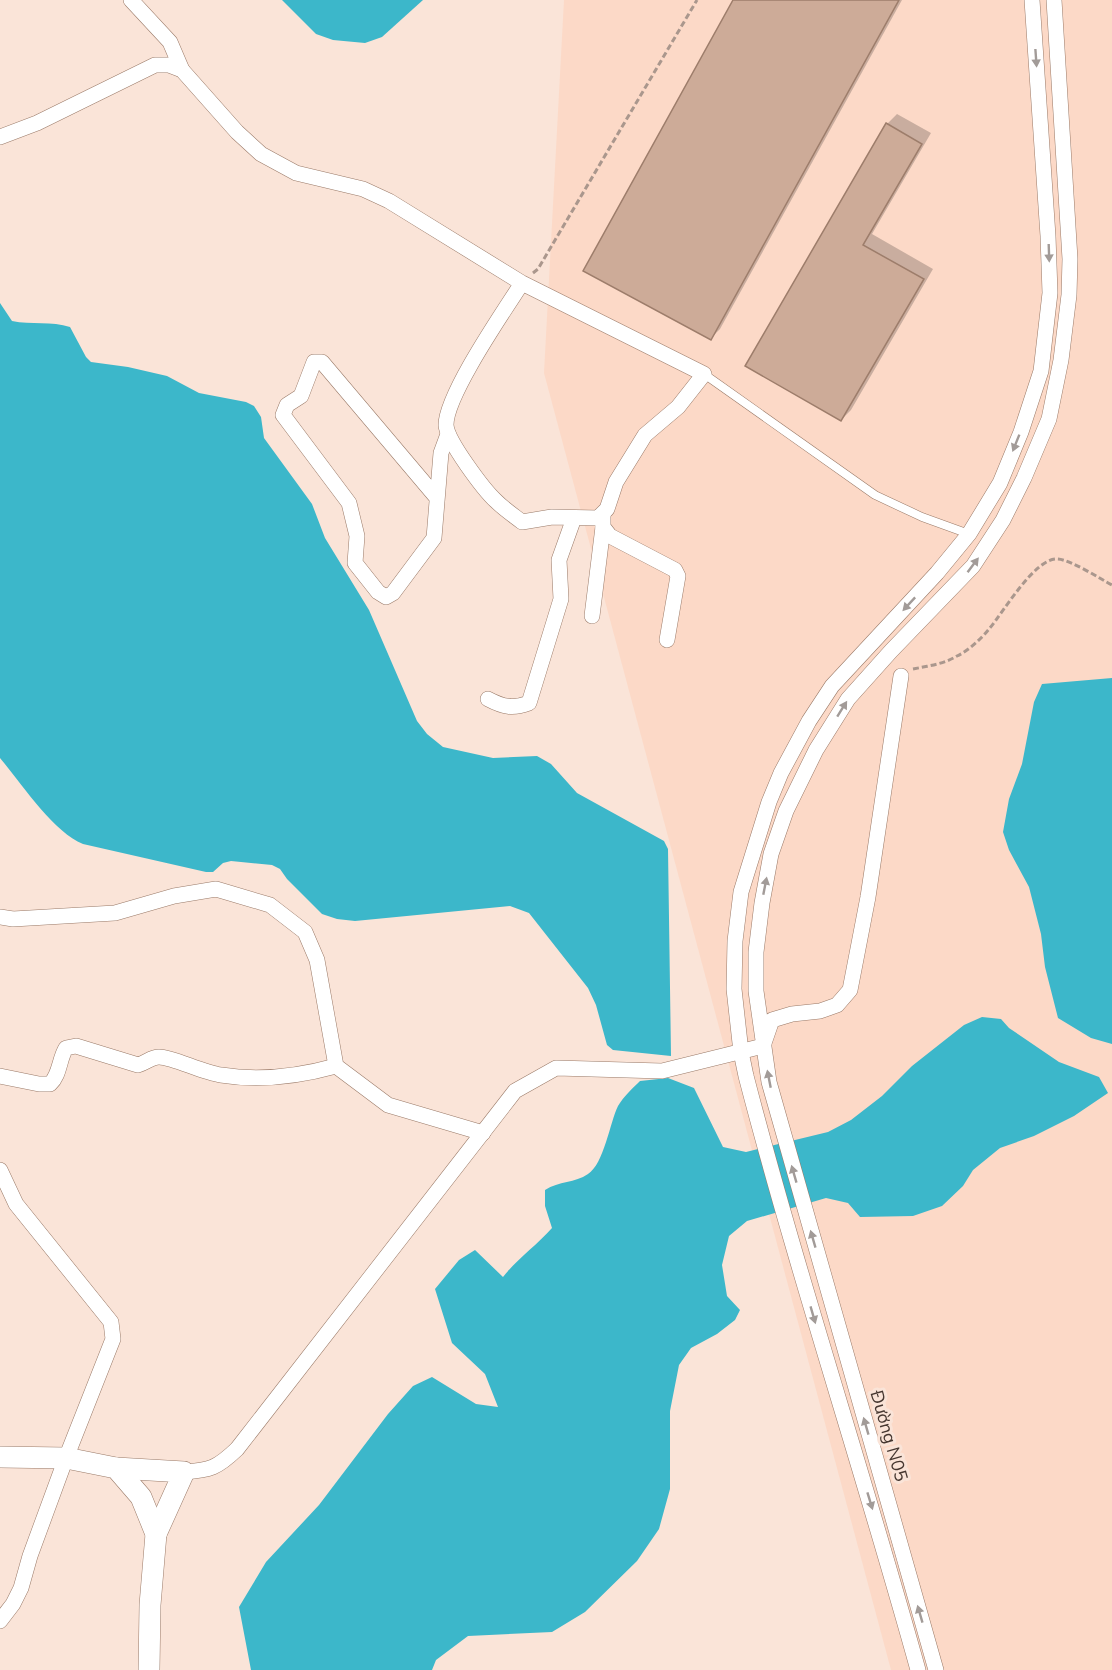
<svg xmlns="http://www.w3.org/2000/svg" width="1112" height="1670" font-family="'Nunito Sans',sans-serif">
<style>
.built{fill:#fcd9c7}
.water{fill:#3cb7ca}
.shadow{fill:#0003}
.building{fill:#cdab98;stroke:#9d7d6b;stroke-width:1.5}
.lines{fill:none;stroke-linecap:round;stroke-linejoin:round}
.lane-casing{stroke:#9a7a68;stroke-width:9}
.street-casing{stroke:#9a7a68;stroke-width:16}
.secondary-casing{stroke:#9a7a68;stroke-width:22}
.path{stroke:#aa978d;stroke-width:3;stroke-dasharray:6 3;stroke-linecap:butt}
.lane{stroke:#fff;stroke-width:8}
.street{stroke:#fff;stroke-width:15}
.secondary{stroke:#fff;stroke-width:21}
.oneway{fill:#a29b98}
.labels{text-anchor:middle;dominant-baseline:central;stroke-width:6;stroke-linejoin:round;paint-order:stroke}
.street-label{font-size:18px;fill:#463730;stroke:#fae4d8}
</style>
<rect width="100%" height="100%" fill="#fae4d8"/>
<path class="built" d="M564 0H1112V1670H891L544 373Z"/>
<g class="water">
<path d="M282 0H423L382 37 365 43 333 40 316 34Z"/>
<path d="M0 303 12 321C31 325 52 321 70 327L86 357 91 362 128 367 167 376 199 393 246 402 254 406 261 417 264 438 312 504 325 538 369 610 417 721 427 734 443 747 493 758 537 756 551 764 577 793 664 841 668 849 671 1056 613 1050 607 1045 596 1005 588 988 529 913 510 906 355 921 337 919 322 914 287 879 280 869 272 865 231 861 223 863 213 872H206L83 844C53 832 22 784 0 758Z"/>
<path d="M1112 678V1044L1091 1038 1058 1018 1045 967 1041 934 1029 887 1009 850 1003 832 1009 799 1022 764 1034 702 1042 684Z"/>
<path d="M982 1017 1001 1019 1009 1028 1059 1062 1099 1077 1108 1093 1074 1116 1034 1136 1000 1148 973 1170 963 1186 942 1206 913 1216 860 1217 848 1203 826 1198 747 1221 729 1236 722 1265 727 1296 740 1310 735 1320 717 1334 691 1348 679 1365 670 1411V1489L659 1529 637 1561 585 1612 552 1632 468 1636 436 1660 432 1670H251L239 1607 266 1562 319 1505 388 1414 413 1386 432 1377 476 1404 498 1407 485 1374 452 1343 435 1289 459 1260 475 1250 503 1277C517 1259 536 1246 552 1228L545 1206V1190C559 1181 575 1183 588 1174 604 1164 610 1122 618 1106 623 1097 633 1088 640 1081L668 1078 694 1088 723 1147 746 1152 828 1132 851 1120 882 1096 912 1066 964 1025Z"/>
</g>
<g class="shadow">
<path d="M735 0H902L720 329 710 339Z"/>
<path d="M897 114 931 133 872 234 933 269 851 410 841 420 747 366 887 124Z"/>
</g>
<g class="building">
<path d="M733 0H899L711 340 583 271Z"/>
<path d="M886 123 922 144 863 245 924 279 841 421 745 366Z"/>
</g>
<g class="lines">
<defs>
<path id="lane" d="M704 374 875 495 922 517 969 534"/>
<g id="street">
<path d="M131 0 170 42 182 70"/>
<path d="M0 137 37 123 155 65H169L182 70 237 132 261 154 296 173 363 189 389 201 522 283 704 374 678 407 645 435 616 482 607 509 598 518 552 517 522 522C513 515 504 509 496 501 484 490 447 441 446 425 446 395 504 311 522 283"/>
<path d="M437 498 322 362H314L301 396 287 405 283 415 349 503 357 536 355 563 378 592 386 597 393 593 434 538 441 453 448 434"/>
<path d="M603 515V527L610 536 675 570 678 576 667 640"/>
<path d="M592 616 603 527"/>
<path d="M488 699C503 707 513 709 529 703L561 599 559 560 574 518"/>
<path d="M0 917 13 919 115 913 174 896 216 889 270 905 305 932 317 960 336 1066 388 1105 483 1133"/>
<path d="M0 1076 39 1084H50C60 1075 59 1059 66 1048L76 1046 138 1065C146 1063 151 1057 159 1057 173 1057 203 1073 221 1075 258 1081 300 1076 336 1066"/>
<path d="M0 1170 16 1204 111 1322 113 1339 66 1458 30 1556 21 1588 13 1604 0 1621"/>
<path d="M184 1472C211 1470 217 1468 237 1449L515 1091 556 1068 662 1071 763 1046 772 1020 792 1014 820 1011 837 1005 850 990 868 897 901 676"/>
<path d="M918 1670C863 1471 798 1276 746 1076L741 1052 734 989 735 941 741 892 769 802 781 773 809 721 832 686 937 573 969 534 1000 483 1021 432 1041 371 1050 293 1048 236 1032 0"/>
<path d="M936 1670 769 1082 756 991V952L762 903 771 854 786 811 816 750 848 699 891 651 973 566 1003 520 1024 478 1049 419 1061 360 1069 295 1070 259 1054 0"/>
</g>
<g id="secondary">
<path d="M0 1457 66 1458 116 1468 141 1497 156 1534 150 1605 149 1670"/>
<path d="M116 1468 184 1472 156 1534"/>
</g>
</defs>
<use href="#lane" class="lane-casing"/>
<use href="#street" class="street-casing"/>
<use href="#secondary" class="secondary-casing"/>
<g class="path">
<path d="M533 273 538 269 697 0"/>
<path d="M913 669C928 666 944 664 957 656 968 651 981 639 989 629 1003 613 1035 557 1058 559 1071 560 1099 578 1112 585"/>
</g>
<use href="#lane" class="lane"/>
<use href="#street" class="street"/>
<use href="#secondary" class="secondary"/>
</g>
<defs><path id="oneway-solid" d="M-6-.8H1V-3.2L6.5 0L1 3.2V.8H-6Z" transform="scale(1.5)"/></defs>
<g class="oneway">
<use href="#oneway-solid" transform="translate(1036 58) rotate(86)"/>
<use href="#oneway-solid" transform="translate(1049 253) rotate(88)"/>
<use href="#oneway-solid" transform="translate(1016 443) rotate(112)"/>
<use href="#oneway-solid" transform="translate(973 565) rotate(-53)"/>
<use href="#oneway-solid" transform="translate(909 604) rotate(133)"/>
<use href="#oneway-solid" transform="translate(842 709) rotate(-58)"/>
<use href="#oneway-solid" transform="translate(765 886) rotate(-79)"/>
<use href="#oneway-solid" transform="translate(769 1079) rotate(-101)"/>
<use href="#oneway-solid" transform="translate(794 1174) rotate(-106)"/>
<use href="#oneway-solid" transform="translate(813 1239) rotate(-106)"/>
<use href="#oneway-solid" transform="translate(813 1315) rotate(74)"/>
<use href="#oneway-solid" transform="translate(866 1426) rotate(-106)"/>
<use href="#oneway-solid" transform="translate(870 1501) rotate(73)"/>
<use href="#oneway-solid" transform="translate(920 1614) rotate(-106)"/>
</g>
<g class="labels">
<g class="street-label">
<text transform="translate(889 1436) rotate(74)">Đường N05</text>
</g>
</g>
</svg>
